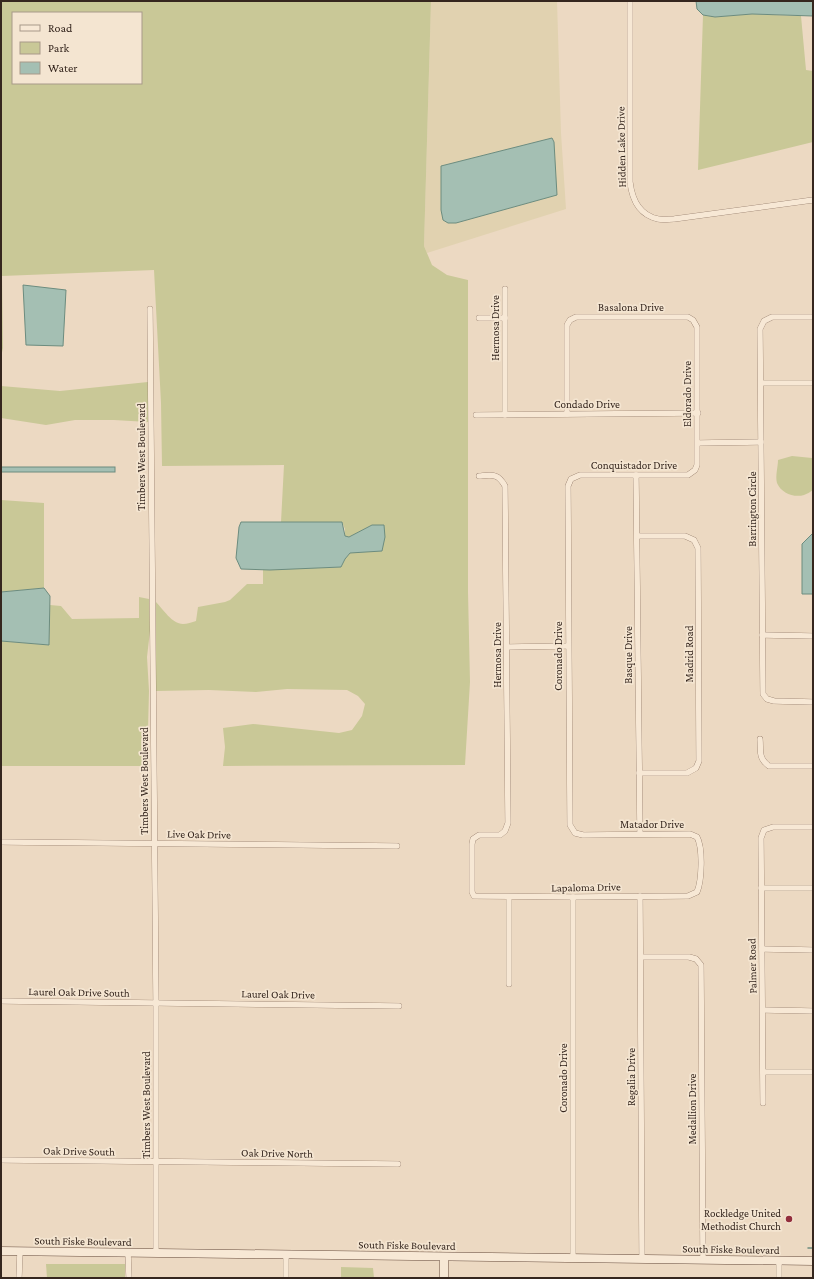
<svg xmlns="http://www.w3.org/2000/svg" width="814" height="1279" font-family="'Crimson Pro',serif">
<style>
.farmland{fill:#e1d2b0;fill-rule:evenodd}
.green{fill:#c9c897;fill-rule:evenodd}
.water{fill:#a4bfb3;stroke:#6c8c7f}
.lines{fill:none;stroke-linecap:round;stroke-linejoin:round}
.stream{stroke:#6c8c7f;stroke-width:1.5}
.street-casing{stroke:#856b5a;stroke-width:6}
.secondary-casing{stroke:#674c3d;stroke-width:9}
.street{stroke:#f7e8d5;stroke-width:5.5}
.secondary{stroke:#f7e8d5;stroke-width:8}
.poi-dot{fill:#922d3c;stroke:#f4e5d1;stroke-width:1.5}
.labels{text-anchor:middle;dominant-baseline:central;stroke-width:3.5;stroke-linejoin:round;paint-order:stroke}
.street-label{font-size:11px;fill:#35261e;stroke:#f4e5d1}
.poi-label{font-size:11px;fill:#35261e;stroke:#f4e5d1;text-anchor:end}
</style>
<rect width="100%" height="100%" fill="#ecd9c2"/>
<path class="farmland" d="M431 1H557L561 133 566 209 427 253 424 246ZM551 138 554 142 556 195 456 223 442 176 441 166Z"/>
<g class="green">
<path d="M1 1H431L424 246 432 265 447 275 468 280V592L470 682 465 765 223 766 225 747 223 728 253 724 339 733 352 730 362 716 365 704 358 696 347 690 287 689 256 692 209 690 156 691V602C163 609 172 624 183 624 187 624 192 622 196 621L198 607 225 602 230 600 247 584H263V569L341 567 345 559 372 525 349 537 345 536V529L342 522H281L284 465 162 466 161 403 154 270 2 276 3 348 1 357ZM13 13H141V83H13Z"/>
<path d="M752 14 801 16 806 70 813 71V142L698 170 703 15 715 17Z"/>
<path d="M148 382V422L114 420H75L46 425 1 418V386L60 391Z"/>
<path d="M792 456 812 458 813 460V490C810 492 807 494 804 495 794 498 781 493 777 483 775 476 778 467 778 460Z"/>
<path d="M1 500 44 503V588L1 592Z"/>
<path d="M139 597 149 599 150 631 147 657 149 691 147 766H1V641L49 645 50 605 61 606 72 619 139 618Z"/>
<path d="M46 1264H125V1278H47Z"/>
<path d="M341 1267 373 1268 374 1278H341Z"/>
</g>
<g class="water">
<path d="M696 1H813V16L752 14 715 17 703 15 697 9Z"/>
<path d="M552 138 554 142 557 195 456 223H448L443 220 441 210V166Z"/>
<path d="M23 285 66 290 63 346 26 345Z"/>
<rect x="1" y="467" width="114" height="5"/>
<path d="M241 522H342L345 536 349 537 372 525H384L385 537 382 551 350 553 345 559 341 567 270 570 241 569 236 558 239 527Z"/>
<path d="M813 533V594H802V544Z"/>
<path d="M44 588 50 596 49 645 1 641V592Z"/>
</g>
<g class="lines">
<path class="stream" d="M808 1248H813"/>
<defs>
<g id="street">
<path d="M630 1V182C632 199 639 215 658 219 663 220 669 219 674 219L813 200"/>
<path d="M505 289V415"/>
<path d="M150 309 156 1003V1252"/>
<path d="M813 317H772L764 321 760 329 763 694 767 699 774 701 813 702"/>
<path d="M479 318H505"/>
<path d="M761 383H813"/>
<path d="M476 415 698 413"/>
<path d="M698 443 761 442"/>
<path d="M636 475 640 834"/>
<path d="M479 476C492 475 498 473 505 486L508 823 505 831 500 835H479L473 839 472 844V892L474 896 573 897 688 896 697 892C702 880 703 848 697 837L690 834 583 835 575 833 570 825 568 486 571 479 580 475H688L695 470 697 465V327L693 320 688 317H576L570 320 567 325V414"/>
<path d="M637 536H685L694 540 698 548 699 761 696 768 687 773H639"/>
<path d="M762 635 813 636"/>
<path d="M507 647 568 646"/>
<path d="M760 739C761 751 758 758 769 766H813"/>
<path d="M1 842 397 846"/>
<path d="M761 888H813"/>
<path d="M640 896 642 1258"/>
<path d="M762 949 813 950"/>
<path d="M641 957H689L696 959 701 965 703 1260"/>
<path d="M509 984V897"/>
<path d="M1 1001 399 1006"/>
<path d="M763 1010 813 1011"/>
<path d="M763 1072H813"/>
<path d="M763 1103 761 838 764 830 773 827H813"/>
<path d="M1 1160 398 1164"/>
<path d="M128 1252 129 1278"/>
<path d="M286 1254V1278"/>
<path d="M573 1258V897"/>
<path d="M19 1278 20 1251"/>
<path d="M779 1278V1261"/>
</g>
<g id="secondary">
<path d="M1 1251 813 1261"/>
<path d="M444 1257V1278"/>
</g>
</defs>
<use href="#street" class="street-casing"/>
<use href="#secondary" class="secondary-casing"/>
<use href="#street" class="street"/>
<use href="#secondary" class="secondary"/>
</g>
<circle class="poi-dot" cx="789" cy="1219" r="4"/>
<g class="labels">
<g class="street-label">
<text transform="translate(621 147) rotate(-91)">Hidden Lake Drive</text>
<text x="631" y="307">Basalona Drive</text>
<text transform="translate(495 328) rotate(-90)">Hermosa Drive</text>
<text transform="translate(687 394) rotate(-90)">Eldorado Drive</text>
<text x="587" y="404">Condado Drive</text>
<text transform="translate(141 457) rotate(-90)">Timbers West Boulevard</text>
<text x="634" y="465">Conquistador Drive</text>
<text transform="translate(752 509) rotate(-90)">Barrington Circle</text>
<text transform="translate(689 654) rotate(-90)">Madrid Road</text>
<text transform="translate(497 655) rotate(-90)">Hermosa Drive</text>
<text transform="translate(628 655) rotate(-90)">Basque Drive</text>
<text transform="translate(558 656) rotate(-90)">Coronado Drive</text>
<text transform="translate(144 781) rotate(-90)">Timbers West Boulevard</text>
<text x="652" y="824">Matador Drive</text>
<text transform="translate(199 834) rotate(1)">Live Oak Drive</text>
<text transform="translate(586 887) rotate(-1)">Lapaloma Drive</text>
<text transform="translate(752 966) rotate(-91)">Palmer Road</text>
<text transform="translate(79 992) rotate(1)">Laurel Oak Drive South</text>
<text transform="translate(278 994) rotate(1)">Laurel Oak Drive</text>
<text transform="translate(631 1077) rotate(-90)">Regalia Drive</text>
<text transform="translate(563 1078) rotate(-90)">Coronado Drive</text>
<text transform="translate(146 1105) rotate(-90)">Timbers West Boulevard</text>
<text transform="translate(692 1109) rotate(-90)">Medallion Drive</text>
<text transform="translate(79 1151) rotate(1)">Oak Drive South</text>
<text transform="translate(277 1153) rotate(1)">Oak Drive North</text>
<text transform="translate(83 1241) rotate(1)">South Fiske Boulevard</text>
<text transform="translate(407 1245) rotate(1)">South Fiske Boulevard</text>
<text transform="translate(731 1249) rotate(1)">South Fiske Boulevard</text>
</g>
<g class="poi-label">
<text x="781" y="1213">Rockledge United<tspan x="781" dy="13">Methodist Church</tspan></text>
</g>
</g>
<rect width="814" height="1279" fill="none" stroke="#35261e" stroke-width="4"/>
<rect x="12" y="12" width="130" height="72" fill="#f4e5d1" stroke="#a89989"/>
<rect x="20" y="25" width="20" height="6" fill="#f7e8d5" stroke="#a89989"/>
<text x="48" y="32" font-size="12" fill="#35261e">Road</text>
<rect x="20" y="42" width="20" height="12" fill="#c9c897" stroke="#a89989"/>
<text x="48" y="52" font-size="12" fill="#35261e">Park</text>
<rect x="20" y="62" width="20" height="12" fill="#a4bfb3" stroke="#a89989"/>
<text x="48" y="72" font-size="12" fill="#35261e">Water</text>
</svg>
